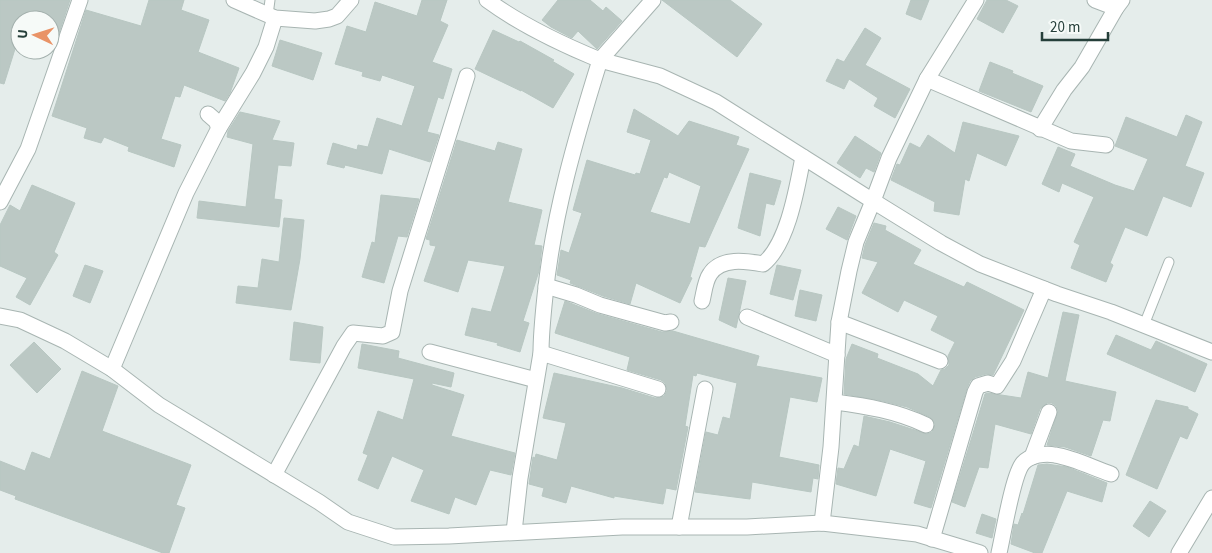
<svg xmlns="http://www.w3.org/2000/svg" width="1212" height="553" font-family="'Source Sans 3',sans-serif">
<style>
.building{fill:#bbc8c4;stroke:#b8c7c2;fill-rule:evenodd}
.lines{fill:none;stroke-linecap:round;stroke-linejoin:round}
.lane-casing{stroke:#a8b5b2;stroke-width:11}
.street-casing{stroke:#a8b5b2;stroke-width:17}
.lane{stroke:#fff;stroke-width:9}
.street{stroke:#fff;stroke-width:15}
</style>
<rect width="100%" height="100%" fill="#e5edeb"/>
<g class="building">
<path d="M0 0H70L57 39 50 36V20H20V33L4 84 0 83Z"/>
<path d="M149 0H184L181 10 209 20 198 52 239 68 230 93 225 101 184 85 180 97 175 96 161 139 181 145 174 167 128 151 129 147 104 137 101 143 84 138 87 128 52 116 86 10 141 26Z"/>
<path d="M422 0H447L440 21 448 25 432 62 452 69 443 99 438 97 427 132 439 135 430 162 389 149 382 174 345 165 344 168 327 164 333 143 357 150 358 145 368 147 377 118 402 126 415 86 382 75 380 81 362 76 363 72 335 64 347 26 366 32 375 2 417 16Z"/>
<path d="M558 0H590L603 11 606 7 622 21 597 49 578 31 572 38 551 27 542 20Z"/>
<path d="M662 0H730L762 24 737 57Z"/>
<path d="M911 0H929L921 20 906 14Z"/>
<path d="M987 0H1006L1018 6 1003 33 977 19Z"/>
<path d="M865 28 881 38 865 65 910 89 895 118 874 106 878 98 849 79 844 89 826 81 837 59 844 62Z"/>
<path d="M493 30 519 42 520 41 554 60 552 61 574 74 553 108 521 90V91L475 69Z"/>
<path d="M280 40 322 53 313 80 272 66Z"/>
<path d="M990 62 1013 71 1012 73 1043 86 1031 112 979 91Z"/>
<path d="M634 109 678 136 689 121 739 137 736 145 749 149 705 247 699 246 690 277 692 278 680 303 636 283 630 304 603 296 570 283 571 280 557 275 561 250 569 253 582 213 573 210 587 160 635 175 636 173 640 174 651 140 627 132ZM669 172 701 186 690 224 650 212 664 177 667 178Z"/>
<path d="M240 112 280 121 272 140 294 143 291 166 278 165 274 199 282 200 279 227 197 218 199 201 246 207 253 144 227 137 228 131Z"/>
<path d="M1186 115 1202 122 1185 166 1204 173 1191 207 1163 196 1147 236 1125 227 1110 263 1113 265 1106 282 1071 268 1080 245 1074 242 1094 197 1062 183 1059 192 1042 184 1058 147 1075 154 1070 166 1115 185 1134 191 1148 159 1115 146 1126 117 1177 137Z"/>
<path d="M963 122 1019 136 1006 166 977 153 969 181 965 179 959 215 934 211 935 202 891 180 897 164 900 165 910 143 920 148 928 135 955 153Z"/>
<path d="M855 136 881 153 874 172 866 168 860 178 837 163Z"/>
<path d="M457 140 495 151 498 142 522 149 508 202 542 210 534 245 542 246 539 271 523 321 529 323 520 352 497 345 498 343 465 335 472 308 491 312 505 266 468 260 458 292 424 281 436 246 430 245V240L426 239Z"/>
<path d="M750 173 781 181 774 205 766 203 760 236 738 228Z"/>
<path d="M32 185 75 203 54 252 58 255 30 305 16 297 27 278 0 266V225L10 205 20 211Z"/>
<path d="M381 195 419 199 407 237 398 236 384 283 362 277 372 242 375 243Z"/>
<path d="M838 207 856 216 847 240 826 229Z"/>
<path d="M284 218 304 220 300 259 291 310 236 303 238 286 258 288 262 259 279 262Z"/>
<path d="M874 223 886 226 885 230 921 250 913 264 964 287 967 282 1024 310 993 375 986 374 975 377 970 381 967 388 931 508 914 503 926 461 890 449 876 496 836 484 838 468 844 469 854 445 859 447 864 416 890 422 927 434 932 432 935 424 930 417 907 407 883 401 844 394 846 359 852 344 878 354 877 358 918 374 933 386 941 370 945 369 949 365 948 356 955 342 931 330 938 316 904 300 898 312 862 293 878 262 862 258 865 245Z"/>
<path d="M85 265 103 271 90 303 73 296Z"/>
<path d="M777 265 801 270 793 300 770 294Z"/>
<path d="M728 278 746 281 736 328 719 320Z"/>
<path d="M800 290 822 295 816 321 795 316Z"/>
<path d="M565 301 598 314 662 332 673 331 759 356 756 366 822 378 817 402 790 397 779 457 819 465 818 479 813 478 811 492 752 482 750 499 695 492 706 432 718 435 723 417 730 419 737 383 697 373 696 376 693 375 685 426 688 427 676 490 666 488 663 504 614 496V498L571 486 566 503 542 496 544 488 529 484 533 457 535 458 536 454 557 460 566 423 543 418 554 373 622 388 655 398 664 396 667 391 665 383 661 380 627 370 630 357 555 333Z"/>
<path d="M1063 312 1079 315 1065 381 1116 392 1110 421 1103 420 1091 456 1065 447 1047 445 1058 411 1056 406 1052 403H1047L1040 409 1031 434 995 424 988 468 979 467 965 507 952 502 985 394 988 393 1021 398 1028 372 1048 378Z"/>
<path d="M294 322 323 327 320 363 290 360Z"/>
<path d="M1116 335 1151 350 1156 341 1207 364 1195 392 1107 354Z"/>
<path d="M34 342 61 369 37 393 10 365Z"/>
<path d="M362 344 399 351 398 358 454 373 451 387 432 383V385L464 395 451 436 515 453 511 475 490 470 476 505 455 497 449 514 411 501 424 470 392 456 378 489 358 480 368 455 363 453 378 411 403 420 414 379 358 368Z"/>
<path d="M82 371 118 386 102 431 191 465 176 505 185 508 169 553H163L15 499 16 496 0 490V461L25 471 32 452 50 459Z"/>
<path d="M1156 400 1188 407V409L1198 414 1187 439 1180 436 1157 489 1126 475Z"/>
<path d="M1047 464 1067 467 1107 483 1102 502 1067 491 1042 553H1035L1011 544 1014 524 1018 525 1022 513 1023 514 1038 465Z"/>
<path d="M1150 501 1166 511 1149 537 1133 526Z"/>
<path d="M982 514 996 519 992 538 976 533Z"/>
</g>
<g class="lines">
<defs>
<g id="lane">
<path d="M268 15 270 0"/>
<path d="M1144 325 1169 262"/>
</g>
<g id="street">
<path d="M234 0 275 18 315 21 329 19 337 16 351 0"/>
<path d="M487 0C521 25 561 44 600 60 576 137 553 215 545 296 543 315 541 334 541 353L520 478 514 532"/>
<path d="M653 0 600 60 660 76 716 102 873 201 889 158 927 79 976 0"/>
<path d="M1095 0 1116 8"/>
<path d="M927 79 1071 141 1106 145"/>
<path d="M208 114 216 121 219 128 253 73 266 47 275 18"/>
<path d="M1040 129 1064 90 1082 67 1116 8 1122 0"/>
<path d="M0 202 28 149 80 0"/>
<path d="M546 286 576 295 600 305 665 323 671 322"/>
<path d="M702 301C704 293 705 281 710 274 721 257 746 261 763 264 788 244 797 188 803 157"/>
<path d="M0 316 20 320 65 341 112 369 159 405 319 502 348 522 394 537 449 536 622 527H747L822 523 917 534 980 553"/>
<path d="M747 317 837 355"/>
<path d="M839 322 940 361"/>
<path d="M430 352 536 380"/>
<path d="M541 353 658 389"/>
<path d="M112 369 186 193 219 128"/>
<path d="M835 402C866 406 897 411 926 425"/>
<path d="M1032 457 1049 412"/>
<path d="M274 475 344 346 353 333 383 336 392 332 400 291 467 76"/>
<path d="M822 523 831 447 839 322 849 271 856 242 873 201 941 243 980 264 1057 294 1111 312 1212 352"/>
<path d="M679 527 705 389"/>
<path d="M932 539 975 392 978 386 988 383 997 386 1013 361 1044 289"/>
<path d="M999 553C1003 536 1013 474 1023 463 1030 455 1045 453 1055 455 1074 458 1093 468 1111 474"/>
<path d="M1179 553 1212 498"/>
</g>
</defs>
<use href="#lane" class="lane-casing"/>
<use href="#street" class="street-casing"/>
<use href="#lane" class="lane"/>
<use href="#street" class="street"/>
</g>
<g transform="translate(35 35) rotate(274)"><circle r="24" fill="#f6faf8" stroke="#a2afac"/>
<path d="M0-4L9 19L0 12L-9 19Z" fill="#e99367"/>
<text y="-8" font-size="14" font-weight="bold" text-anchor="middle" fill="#253f3a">U</text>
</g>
<path d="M1042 32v8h66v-8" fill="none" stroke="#253f3a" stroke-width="2.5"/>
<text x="1050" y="32" font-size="15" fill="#253f3a" stroke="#f6faf8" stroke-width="4" paint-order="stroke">20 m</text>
</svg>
